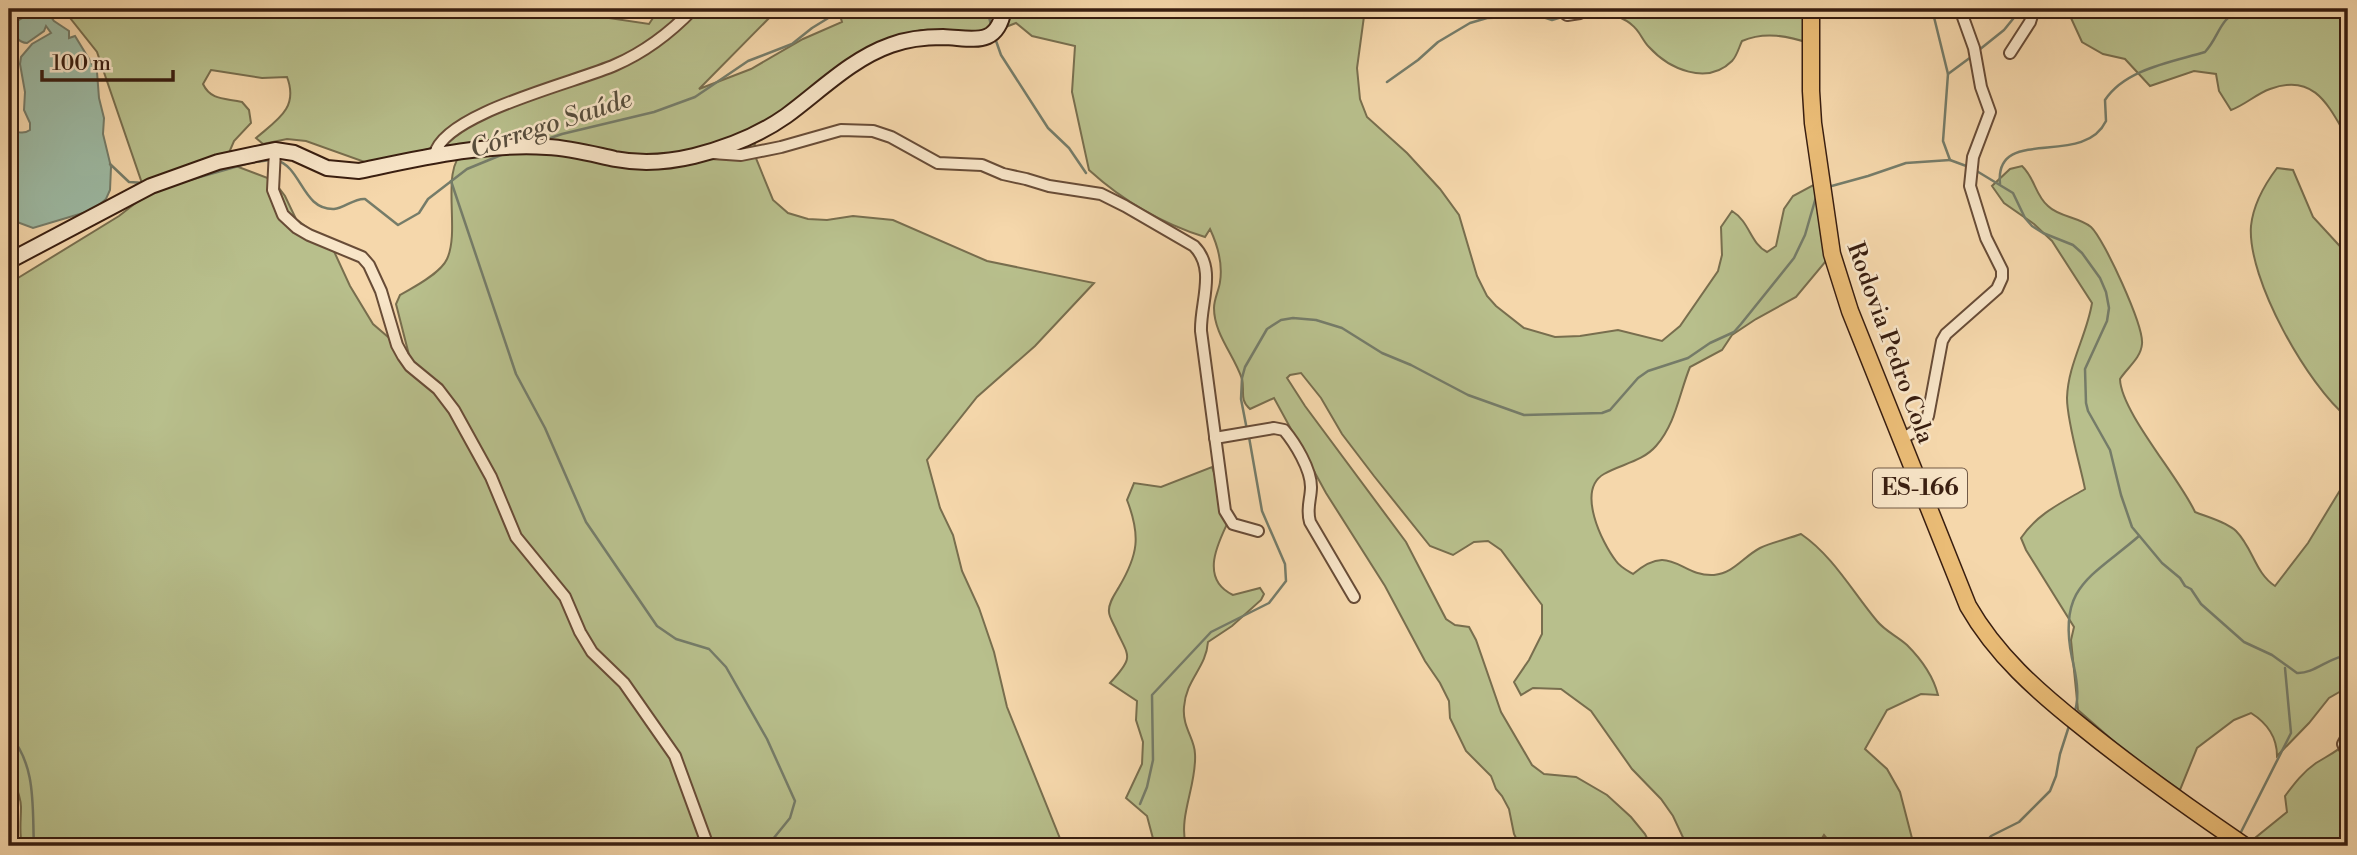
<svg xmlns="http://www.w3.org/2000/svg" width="2357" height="855" font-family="'Libre Bodoni',serif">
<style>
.green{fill:#b8bf8c;stroke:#786e4e;stroke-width:2;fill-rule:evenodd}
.water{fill:#9dbaa4;stroke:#757c69;stroke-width:2}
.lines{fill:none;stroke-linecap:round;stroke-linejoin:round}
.stream{stroke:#757c69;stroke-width:2.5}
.street-casing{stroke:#684c37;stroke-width:14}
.secondary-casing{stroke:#391e10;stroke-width:18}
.primary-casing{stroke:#391e10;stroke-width:19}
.street{stroke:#f8e5c8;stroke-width:10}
.secondary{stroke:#f8e5c8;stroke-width:14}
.primary{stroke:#eabc76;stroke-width:16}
.labels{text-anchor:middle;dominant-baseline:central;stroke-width:5;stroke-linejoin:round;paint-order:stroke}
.shield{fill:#f8e5c8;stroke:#725a47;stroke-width:2}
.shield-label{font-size:23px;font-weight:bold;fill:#391e10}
.street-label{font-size:24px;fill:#391e10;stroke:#f8e5c8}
.water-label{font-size:26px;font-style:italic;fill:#574d3c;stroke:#f8e5c8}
</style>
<rect width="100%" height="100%" fill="#f5d7ab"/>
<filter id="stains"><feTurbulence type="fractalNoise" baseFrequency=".00286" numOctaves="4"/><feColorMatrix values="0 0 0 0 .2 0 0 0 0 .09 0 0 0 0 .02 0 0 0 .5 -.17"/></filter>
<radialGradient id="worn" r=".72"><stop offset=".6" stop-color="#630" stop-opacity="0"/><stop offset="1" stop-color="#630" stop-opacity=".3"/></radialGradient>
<g class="green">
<path d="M58 9H563L582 14 649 24 659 9H778L699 89 751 69 803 39 842 22 838 9H1365L1357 68 1360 99 1367 117 1407 153 1440 189 1459 215 1477 276 1487 296 1496 306 1524 328 1555 337 1580 336 1618 330 1662 341 1680 326 1718 271 1722 255 1721 227 1732 211C1750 222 1750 243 1767 252L1776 246 1784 209 1793 196 1819 182 1831 255 1796 297 1756 319 1732 335 1722 350 1690 367C1679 394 1676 423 1656 446 1642 462 1621 464 1604 474 1576 490 1602 543 1616 561 1620 567 1628 571 1633 574 1672 541 1679 577 1714 575 1734 573 1743 557 1760 548 1772 542 1788 539 1801 534 1833 556 1852 591 1877 621 1885 631 1897 636 1907 645 1922 660 1933 675 1938 695L1921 694 1887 710 1865 749 1887 769 1900 792 1914 846H1833L1824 835 1817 846H1687L1673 816 1661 799 1632 769 1591 711 1561 689 1533 688 1521 695 1514 682 1529 660 1542 634V605L1501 550 1488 541 1474 542 1453 555 1430 546 1374 476 1342 434 1321 398 1301 373 1290 375 1287 378 1305 406 1406 542 1446 619 1455 625 1469 627 1476 640 1501 712 1532 765 1544 774 1576 777 1607 795 1631 817 1645 834 1651 846H1520L1514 834 1509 809 1502 796 1496 789 1491 776 1466 751 1450 718 1449 701 1440 683 1425 661 1385 586 1326 493 1274 398 1250 409C1239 400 1245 391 1242 379 1234 355 1214 334 1214 308 1214 299 1219 290 1220 282 1223 263 1218 246 1210 229L1205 237C1163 224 1122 200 1089 170L1072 92 1075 46 1032 36 1016 23 993 32 968 33 921 30 893 39 756 140 753 151 773 200 788 213 808 219 827 220 853 216 893 220 987 261 1094 283 1035 346 977 397 927 460 940 508 953 535 962 571 979 608 994 652 1007 707 1063 846H22C19 832 21 821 21 807 21 794 13 780 9 768V287L18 278 119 216 146 195 97 52 70 18ZM211 70 262 78 287 77C299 108 277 120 256 138L263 144 287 139 306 141 373 165 442 145 465 150C439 169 461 229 447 259 441 273 413 288 400 295L396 304 409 355 373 324 350 286 332 247 296 219 285 196 273 180 225 162 234 141 251 123 249 110 242 102C226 98 211 101 203 84Z"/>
<path d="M1604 9H1812V44C1788 36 1765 31 1742 41 1739 47 1737 56 1732 61 1707 86 1669 69 1649 47 1642 40 1640 31 1632 25 1624 17 1612 16 1604 9Z"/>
<path d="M2072 9H2348V139C2329 107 2315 72 2270 89 2256 94 2245 105 2231 110L2219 91 2216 74 2194 71 2150 86 2125 59 2103 54 2082 42 2071 18Z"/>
<path d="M2022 166C2035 178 2035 195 2048 206 2059 217 2079 217 2091 227 2104 239 2144 326 2142 344 2141 358 2127 368 2120 379 2121 412 2179 477 2195 512 2207 517 2227 522 2236 531 2253 548 2255 573 2275 586L2308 543 2342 487 2348 488V687L2329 698 2309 723 2277 756C2277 736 2267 723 2251 713L2234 720 2197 748 2180 790 2126 752 2078 710 2071 640 2074 627 2026 550 2021 538C2037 514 2061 503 2085 489 2080 464 2067 422 2067 398 2068 364 2087 335 2092 303L2052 241 2034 224 2004 203 1992 186 2010 169Z"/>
<path d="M2277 168 2293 170 2313 217 2348 255V418C2308 386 2247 279 2251 226 2253 206 2265 184 2277 168Z"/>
<path d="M1212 467 1230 518C1218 542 1199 579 1233 595L1260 588 1264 594 1261 600 1232 626 1208 642C1206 668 1186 679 1184 707 1182 727 1195 739 1195 754 1197 785 1178 816 1186 846H1155L1147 816 1126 798 1142 764 1143 742 1136 720 1137 701 1110 683C1136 655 1128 657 1115 627 1113 623 1109 616 1109 612 1108 603 1115 594 1119 587 1138 555 1141 536 1127 500L1134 483 1161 487Z"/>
<path d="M2348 741V846H2267L2255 838 2287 812 2285 796C2294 784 2303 772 2316 763 2327 756 2339 751 2348 741Z"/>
</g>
<path class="water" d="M20 9H45L54 21 69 31V38L75 36 97 72 99 98 104 118 103 134 111 167 110 190 106 199 93 210 33 228 9 219V128C16 132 23 135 30 130V123L24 110 25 92 20 64 21 57 32 44 51 33 46 26 44 31 27 43C19 43 11 33 10 25L24 17Z"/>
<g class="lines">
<g class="stream">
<path d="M987 9 991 25"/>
<path d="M1932 9 1948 74 1943 141 1950 160 1969 167"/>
<path d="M995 38 1001 55 1048 128 1069 148 1086 173"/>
<path d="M1979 50 2004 30 2021 9"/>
<path d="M1948 74 1971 57"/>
<path d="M1387 82 1418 60 1438 42 1470 23 1487 18 1540 16 1552 20 1565 16"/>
<path d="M542 141 562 134 654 112 695 97 748 61 792 44 812 28 843 9"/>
<path d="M276 160C302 167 302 210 334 209 345 208 354 198 365 199L398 225 419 213 428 199 467 169 506 153"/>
<path d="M110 164 129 182 145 183"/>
<path d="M1975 170 2013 193 2025 218 2032 226 2043 233 2073 245 2082 253 2100 278 2106 292 2109 308 2107 321 2085 369 2086 403 2088 411 2110 450 2121 495 2132 527 2162 563 2180 578 2185 586 2191 589 2201 604 2244 642 2272 655 2297 673C2314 674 2329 657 2348 655"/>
<path d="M451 181 516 374 545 428 586 522 657 626 676 639 709 649 726 667 767 739 795 801 790 818 773 839 771 846"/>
<path d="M175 184 249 163 270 160"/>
<path d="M2000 184C1994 124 2083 169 2106 121L2105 100C2125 69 2172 62 2205 52 2220 36 2218 19 2242 9"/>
<path d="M1828 187 1868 176 1906 163 1950 160"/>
<path d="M1247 430 1241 399 1242 378 1245 367 1267 329 1281 320 1293 318 1316 320 1342 328 1382 353 1411 365 1468 395 1524 415 1602 413 1610 410 1638 378 1648 371 1688 358 1710 343 1734 332 1741 324 1794 258 1805 235 1816 197"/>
<path d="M2075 711C2080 695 2076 675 2072 658 2057 586 2092 577 2139 536"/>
<path d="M9 734C37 766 32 807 34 846"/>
<path d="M1140 804 1147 787 1153 760 1152 695 1211 632 1269 603 1286 581 1285 564 1262 511 1249 437"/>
<path d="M2240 834 2291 733 2285 668"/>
<path d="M1982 846 1991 836 2019 822 2050 791 2056 776 2060 754 2069 726"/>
</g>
<defs>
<g id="street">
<path d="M1559 9 1567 15 1580 13 1587 9"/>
<path d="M2010 53 2030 22 2034 9"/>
<path d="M275 150 273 190 283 215 297 228 309 235 362 257 369 265 381 291 397 345 403 356 410 366 438 389 454 410 491 477 516 537 565 597 580 632 592 652 624 683 675 756 708 846"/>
<path d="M712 153 741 155 781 147 841 130 873 131 891 137 938 163 982 165 1003 174 1026 179 1049 186 1101 194 1125 206 1194 246C1217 269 1200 303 1201 331L1225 511 1233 524 1258 531"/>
<path d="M435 154C444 113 577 82 615 65 645 52 670 33 693 9"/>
<path d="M1215 438 1274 428 1284 430C1295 443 1311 469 1311 487 1311 499 1306 509 1310 522L1354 597"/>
<path d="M1900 440 1920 428 1928 416 1942 341 1946 334 1997 289 2002 278V270L1986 238 1970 186 1973 157 1990 112 1981 87 1974 48 1960 9"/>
<path d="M2348 735 2343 744 2348 755"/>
</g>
<path id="secondary" d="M9 261 151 186 218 162 275 150 294 153 327 168 359 171C421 158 484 143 547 147 571 148 592 154 615 159 641 164 669 162 694 156 726 148 759 135 786 116 819 92 851 59 891 45 907 39 925 37 943 37 973 38 997 48 1004 9"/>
<path id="primary" d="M1811 9V91L1813 123 1832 254 1850 311 1968 606C1996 655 2037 691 2081 726 2134 769 2189 808 2245 846"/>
</defs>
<use href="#street" class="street-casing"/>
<use href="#secondary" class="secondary-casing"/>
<use href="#primary" class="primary-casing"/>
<use href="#street" class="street"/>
<use href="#secondary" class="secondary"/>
<use href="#primary" class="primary"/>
</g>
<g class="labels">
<rect class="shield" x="1873" y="468.5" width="94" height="39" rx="5"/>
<g class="shield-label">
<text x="1920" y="488">ES-166</text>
</g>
<g class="street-label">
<text transform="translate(1890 343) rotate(70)">Rodovia Pedro Cola</text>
</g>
<g class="water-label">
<text transform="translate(551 124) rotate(-18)">Córrego Saúde</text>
</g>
</g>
<rect width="2357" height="855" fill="none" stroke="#f5d7ab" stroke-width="35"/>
<rect x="10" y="10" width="2336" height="834" fill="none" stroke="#391e10" stroke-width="3.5"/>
<rect x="18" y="18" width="2322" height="820" fill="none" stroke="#391e10" stroke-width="2"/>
<path d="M42 70v10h131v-10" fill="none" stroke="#391e10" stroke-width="3.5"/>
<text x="52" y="70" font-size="21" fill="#391e10" stroke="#f8e5c8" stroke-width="5" paint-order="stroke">100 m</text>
<rect width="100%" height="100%" filter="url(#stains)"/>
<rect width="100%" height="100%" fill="url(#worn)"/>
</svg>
